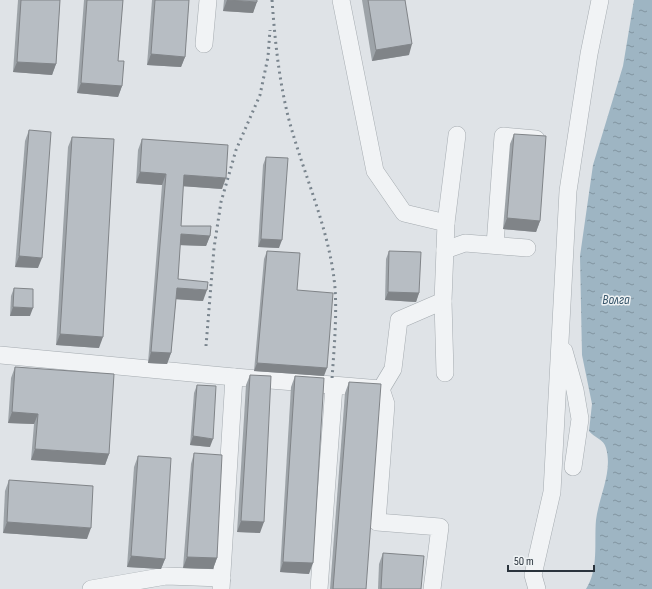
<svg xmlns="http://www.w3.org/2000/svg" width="652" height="589" font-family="'Sofia Sans Condensed',sans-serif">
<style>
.water{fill:url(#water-ripples)}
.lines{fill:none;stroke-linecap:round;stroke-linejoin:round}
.minor-casing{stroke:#a5abb0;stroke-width:18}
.minor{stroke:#f1f3f5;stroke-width:17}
.rail{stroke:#7a858e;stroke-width:3;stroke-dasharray:2 4;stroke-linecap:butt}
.wall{fill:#9da3a8}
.shaded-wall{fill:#808488}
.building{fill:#b7bdc3;stroke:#808488}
.labels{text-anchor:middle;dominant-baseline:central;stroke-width:3;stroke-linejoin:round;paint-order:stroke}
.water-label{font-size:14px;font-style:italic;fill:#38566b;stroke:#eef2f4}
</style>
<defs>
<pattern id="water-ripples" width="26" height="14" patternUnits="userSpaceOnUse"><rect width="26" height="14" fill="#9eb5c3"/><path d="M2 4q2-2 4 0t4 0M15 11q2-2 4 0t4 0" fill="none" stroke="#8194a0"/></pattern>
</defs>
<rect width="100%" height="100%" fill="#dfe3e7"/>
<path class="water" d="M634 0H652V589H586C599 569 594 543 596 520 599 496 613 472 606 448 604 439 594 438 589 431L592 404 582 355 580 256 593 165 623 66Z"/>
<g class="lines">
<defs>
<g id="minor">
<path d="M204 44 208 0"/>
<path d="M446 223 457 135"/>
<path d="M495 245 503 136 536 139"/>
<path d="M445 250 465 243 527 248"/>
<path d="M443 301 445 373"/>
<path d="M564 351 575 390 580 419 573 467"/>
<path d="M0 355 234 377 381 389 393 369 399 320 443 301 446 223 404 213 375 171 341 0"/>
<path d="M381 389 386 404 377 522 440 527 432 589"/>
<path d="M91 589 166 576 222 578"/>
<path d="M221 589 234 377"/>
<path d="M319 589 334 386"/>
<path d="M537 589 533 575 552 492 568 191 589 54 600 0"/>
</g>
</defs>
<use href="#minor" class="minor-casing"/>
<use href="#minor" class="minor"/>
<g class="rail">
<path d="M272 0C275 41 279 81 289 120 304 176 330 230 335 288 337 318 334 349 332 379"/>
<path d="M206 346 214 248 221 202 236 150 260 95 268 57 270 30"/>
</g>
</g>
<g class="wall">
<path d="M18 0H60L56 64 52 75 13 72Z"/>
<path d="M84 0H123L118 61 122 86 118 97 77 93Z"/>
<path d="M152 0H189L185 57 181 67 147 65Z"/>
<path d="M224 0H257L253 13 223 11Z"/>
<path d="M362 0H405L409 55 372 61Z"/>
<path d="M29 130 38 268 15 267 25 141Z"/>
<path d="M514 134 540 221 536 232 503 229 510 144Z"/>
<path d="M72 137 99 348 56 345 68 147Z"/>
<path d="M142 139 222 189 183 186 181 226 210 236 206 246 180 245 178 279 203 301 176 299 171 353 167 364 148 363 162 185 136 183 138 150Z"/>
<path d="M266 157 279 248 258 247 263 165Z"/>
<path d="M267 251 297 290 324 376 254 371 264 259Z"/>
<path d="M389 251 419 293 416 302 385 300 386 259Z"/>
<path d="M14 288 30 316H10L11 296Z"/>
<path d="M15 367 109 454 105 465 31 460 34 424 8 423 11 378Z"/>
<path d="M250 375 260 533 237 532 246 385Z"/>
<path d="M295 376 309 574 280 572 291 387Z"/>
<path d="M349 382 366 589H330L345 393Z"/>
<path d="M197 385 210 447 190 445 194 393Z"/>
<path d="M194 453 217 558 213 569 183 568 191 464Z"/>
<path d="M138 456 165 559 161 569 127 567 134 467Z"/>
<path d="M9 480 87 539 3 533 5 491Z"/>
<path d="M383 553 421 589H378L379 564Z"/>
</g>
<g class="shaded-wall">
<path d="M227 0 257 2 253 13 223 11Z"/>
<path d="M412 44 409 55 372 61 376 50Z"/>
<path d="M151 54 185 57 181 67 147 65Z"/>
<path d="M17 62 56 64 52 75 13 72Z"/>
<path d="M81 83 122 86 118 97 77 93Z"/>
<path d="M140 172 166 174 162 185 136 183Z"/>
<path d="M184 175 226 178 222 189 180 186Z"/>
<path d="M507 218 540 221 536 232 503 229Z"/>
<path d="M181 234 210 236 206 246 177 245Z"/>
<path d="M261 239 282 240 279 248 258 247Z"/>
<path d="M19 256 42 258 38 268 15 267Z"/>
<path d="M177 288 207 290 203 301 173 299Z"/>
<path d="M388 292 419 293 416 302 385 300Z"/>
<path d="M13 307 33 308 30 316H10Z"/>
<path d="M60 334 103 337 99 348 56 345Z"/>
<path d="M151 352 171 353 167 364 148 363Z"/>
<path d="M257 363 327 368 324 376 254 371Z"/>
<path d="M12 412 38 414 34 424 8 423Z"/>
<path d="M193 436 213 439 210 447 190 445Z"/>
<path d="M35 449 109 454 105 465 31 460Z"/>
<path d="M241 521 264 522 260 533 237 532Z"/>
<path d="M7 522 91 528 87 539 3 533Z"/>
<path d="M131 556 165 559 161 569 127 567Z"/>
<path d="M187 557 217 558 213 569 183 568Z"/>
<path d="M283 562 313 563 309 574 280 572Z"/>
</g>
<g class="building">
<path d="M21 0H60L56 64 17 62Z"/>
<path d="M87 0H123L118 61H124L122 86 81 83Z"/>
<path d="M155 0H189L185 57 151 54Z"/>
<path d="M227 0H257V2Z"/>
<path d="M368 0H405L412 44 376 50Z"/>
<path d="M29 130 51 132 42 258 19 256Z"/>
<path d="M514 134 546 136 540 221 507 218Z"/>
<path d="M72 137 114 139 103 337 60 334Z"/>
<path d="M142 139 228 145 226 178 184 175 181 226H211L210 236 181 234 178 279 208 282 207 290 177 288 171 353 151 352 166 174 140 172Z"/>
<path d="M266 157 288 158 282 240 261 239Z"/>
<path d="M267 251 300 253 297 290 333 293 327 368 257 363Z"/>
<path d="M389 251 421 252 419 293 388 292Z"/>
<path d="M14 288 33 289V308L13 307Z"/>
<path d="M15 367 114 374 109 454 35 449 38 414 12 412Z"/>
<path d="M250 375 271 376 264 522 241 521Z"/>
<path d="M295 376 324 378 313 563 283 562Z"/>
<path d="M349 382 381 384 366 589H333Z"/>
<path d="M197 385 216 386 213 439 193 436Z"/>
<path d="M194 453 222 455 217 558 187 557Z"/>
<path d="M138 456 171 458 165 559 131 556Z"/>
<path d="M9 480 93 486 91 528 7 522Z"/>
<path d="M383 553 424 556 421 589H381Z"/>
</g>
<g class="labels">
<g class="water-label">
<text x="616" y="299">Волга</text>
</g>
</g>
<path d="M508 565v6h86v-6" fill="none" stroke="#2a333c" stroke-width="2"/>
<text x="514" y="565" font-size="12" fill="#2a333c" stroke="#eef2f4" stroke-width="3" paint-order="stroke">50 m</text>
</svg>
